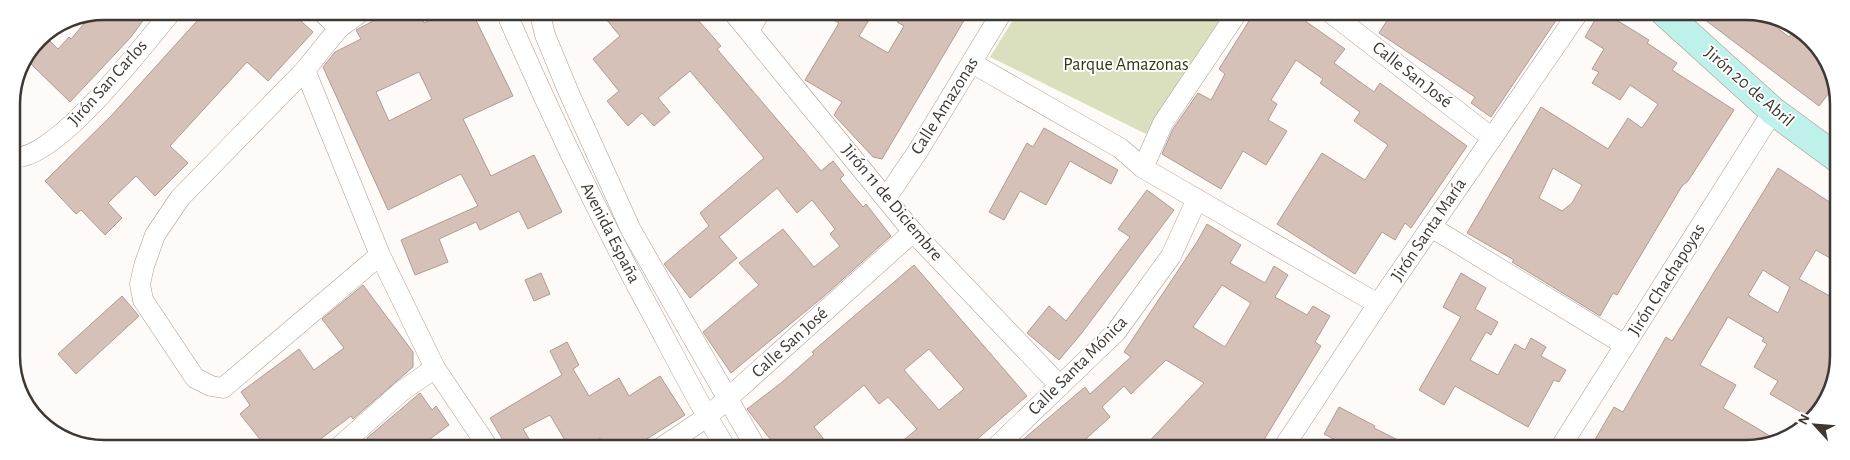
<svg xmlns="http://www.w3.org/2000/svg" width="1850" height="460" font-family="'Alegreya Sans',sans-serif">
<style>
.green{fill:#dae0bd}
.building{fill:#d5c1b8;stroke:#af9c93;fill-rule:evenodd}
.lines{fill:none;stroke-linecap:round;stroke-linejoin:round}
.minor-casing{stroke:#ad9c91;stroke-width:21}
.secondary-casing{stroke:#ad9c91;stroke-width:29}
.minor{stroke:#fff;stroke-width:20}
.secondary{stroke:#bdf1e9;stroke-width:28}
.labels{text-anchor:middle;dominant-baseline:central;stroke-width:4;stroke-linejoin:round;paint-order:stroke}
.park-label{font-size:18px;fill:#33360c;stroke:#fff}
.street-label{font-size:18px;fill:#3e3732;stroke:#fff}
.rim{fill:none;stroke:#3e3732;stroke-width:2.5}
</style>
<rect width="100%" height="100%" fill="#fefaf7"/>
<path class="green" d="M1018 12H1226L1146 134 990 57Z"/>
<g class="building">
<path d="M104 11H150L131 37 70 102 29 62 50 41 58 49 69 37 71 39 93 13Z"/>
<path d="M206 11H290L313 32 268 81 247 62 170 146 188 163 155 196 136 176 108 203 122 218 105 235 81 210 76 214 45 181 111 116Z"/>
<path d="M390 12H419L424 23 448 12H472L513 96 463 119 491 176 534 155 562 212 528 229 519 211 480 230 476 222 439 239 448 262 415 275 401 240 478 206 461 174 388 210 323 67 335 52 361 39 356 30ZM419 72 432 99 389 121 376 92Z"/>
<path d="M600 12H691L721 46 717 49 821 171 833 161 844 175 840 179 863 207 866 204 891 236 823 297 731 373 703 332 759 285 739 263 783 229 814 267 840 246 830 234 835 229 812 200 797 213 777 188 719 237 737 258 690 298 664 264 709 226 700 213 764 158 690 71 658 98 670 112 654 126 642 113 628 126 607 101 619 91 593 59 620 36Z"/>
<path d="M818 12H874L859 36 888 53 904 26 897 22 903 12H969L882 159 873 157 834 115 842 102 805 80 839 23Z"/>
<path d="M1254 13H1294L1345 49 1334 63 1374 92 1380 83 1467 146 1411 228 1405 223 1395 240 1382 232 1355 274 1277 224 1322 153 1365 180 1388 145 1354 121 1360 112 1320 83 1323 79 1296 60 1271 100 1277 104 1268 120 1287 131 1266 165 1243 151 1221 189 1162 154 1173 129 1198 93 1211 100 1225 74 1219 69Z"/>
<path d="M1392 13H1561L1491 117 1471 103 1475 97 1379 33Z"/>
<path d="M1599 13H1605L1649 40 1647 43 1677 63 1672 70 1734 110 1688 181 1682 186 1617 295 1613 293 1600 316 1512 262 1514 260 1467 233 1541 107 1608 149 1628 118 1642 128 1658 104 1630 85 1620 100 1592 83 1599 72 1592 69 1604 49 1585 37ZM1553 168 1582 185 1572 203 1562 211 1539 198Z"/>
<path d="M1696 13H1758L1789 37 1795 29 1812 39 1836 84 1819 106Z"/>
<path d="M1044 128 1118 170 1111 184 1070 161 1046 205 1020 191 1004 220 989 212 1027 143 1033 147Z"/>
<path d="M1778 168 1837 207V262L1816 250 1799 279 1837 300V374L1811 418 1770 394 1778 381 1754 367 1767 344 1762 341 1764 338 1728 317 1700 365 1736 385 1723 408 1775 439 1752 449 1590 448 1614 407 1623 412 1666 337 1672 341ZM1763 270 1790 287 1778 313 1748 295Z"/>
<path d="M1147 190 1174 210 1081 334 1059 360 1027 333 1049 306 1066 321 1130 237 1118 229Z"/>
<path d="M1207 224 1241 245 1230 263 1265 283 1274 266 1288 275 1275 297 1307 315 1313 306 1330 316 1315 342 1321 346 1259 448H1143L1204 383 1166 360 1131 394 1124 386 1102 407 1110 417 1076 448H1013L1085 387 1090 394 1131 357 1124 352 1197 242ZM1222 285 1251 303 1225 347 1193 327Z"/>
<path d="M914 265 1027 396 967 448H894L917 429 888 397 879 404 864 385 814 427 831 448H777L747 409 781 383 814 354 812 352ZM929 349 964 389 939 410 904 370Z"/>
<path d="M541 273 550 294 534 301 525 280Z"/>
<path d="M1461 273 1486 288 1475 309 1498 322 1491 335 1486 332 1470 360 1498 375 1515 344 1525 350 1531 338 1546 347 1541 356 1566 370 1559 382 1554 380 1528 427 1455 386 1444 405 1419 390 1461 317 1443 307Z"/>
<path d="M363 285 413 352V367L353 419 351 416 310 447H266L240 414 250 405 241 392 299 349 314 370 344 348 322 319Z"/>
<path d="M122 296 139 316 76 374 58 354Z"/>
<path d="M567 342 579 365 573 369 589 396 619 378 629 396 660 376 685 415 634 447H605L600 438 585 447H569L550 415 523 429 534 447H507L490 418 562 375 550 351Z"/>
<path d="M420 393 432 410 436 406 449 425 419 447H374L367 438Z"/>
<path d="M1339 407 1375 426 1374 428 1414 448H1351L1324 434Z"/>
</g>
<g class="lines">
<defs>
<g id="minor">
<path d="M321 11 339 28"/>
<path d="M361 12 339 28 305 70 380 255 435 368 488 447"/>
<path d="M506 12C552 118 602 223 658 325 680 367 701 408 726 448"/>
<path d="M543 12 541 18 545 35 569 93 631 230 756 448"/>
<path d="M733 12 913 232 1060 386"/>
<path d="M1331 13 1492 138"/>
<path d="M749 31 760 12"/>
<path d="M972 63 1120 148 1143 168 1378 304"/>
<path d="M305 70 180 198 155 235 144 266 140 284 143 300 195 378 211 386 223 388 380 255"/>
<path d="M12 157C53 165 145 43 172 11"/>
<path d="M1143 168 1163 123 1237 13"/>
<path d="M886 198 918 151 1002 12"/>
<path d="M1431 227 1625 345"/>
<path d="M339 447 402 391 435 368"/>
<path d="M662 447 707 417 913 232"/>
<path d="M995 448 1116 332 1171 256 1197 199"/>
<path d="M1283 448 1378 304 1578 13"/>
<path d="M1560 448 1773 111"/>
</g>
<path id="secondary" d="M1665 13 1773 111 1837 158"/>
</defs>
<use href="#minor" class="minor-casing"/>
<use href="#secondary" class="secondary-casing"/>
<use href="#minor" class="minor"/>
<use href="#secondary" class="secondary"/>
</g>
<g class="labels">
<g class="park-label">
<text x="1126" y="65">Parque Amazonas</text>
</g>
<g class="street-label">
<text transform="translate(1412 75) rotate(38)">Calle San José</text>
<text transform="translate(108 83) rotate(-48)">Jirón San Carlos</text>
<text transform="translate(1749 87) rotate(41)">Jirón 20 de Abril</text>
<text transform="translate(945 106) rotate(-58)">Calle Amazonas</text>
<text transform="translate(892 203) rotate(50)">Jirón 11 de Diciembre</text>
<text transform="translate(1429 230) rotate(-56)">Jirón Santa María</text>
<text transform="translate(610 233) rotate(63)">Avenida España</text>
<text transform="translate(1667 280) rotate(-58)">Jirón Chachapoyas</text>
<text transform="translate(790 343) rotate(-42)">Calle San José</text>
<text transform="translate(1078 366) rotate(-45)">Calle Santa Mónica</text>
</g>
</g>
<path d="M0 0H1850V460H0ZM104 20H1746A84 84 0 0 1 1830 104V356A84 84 0 0 1 1746 440H104A84 84 0 0 1 20 356V104A84 84 0 0 1 104 20Z" fill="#fff" fill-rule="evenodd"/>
<path class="rim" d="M104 20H1746A84 84 0 0 1 1830 104V356A84 84 0 0 1 1746 440H104A84 84 0 0 1 20 356V104A84 84 0 0 1 104 20Z"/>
<g transform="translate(1815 425) rotate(296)" stroke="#ffffff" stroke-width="4" paint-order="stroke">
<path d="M0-4L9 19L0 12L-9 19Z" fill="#3e3732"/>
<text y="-8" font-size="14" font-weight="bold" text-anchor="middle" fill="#3e3732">N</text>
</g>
</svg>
